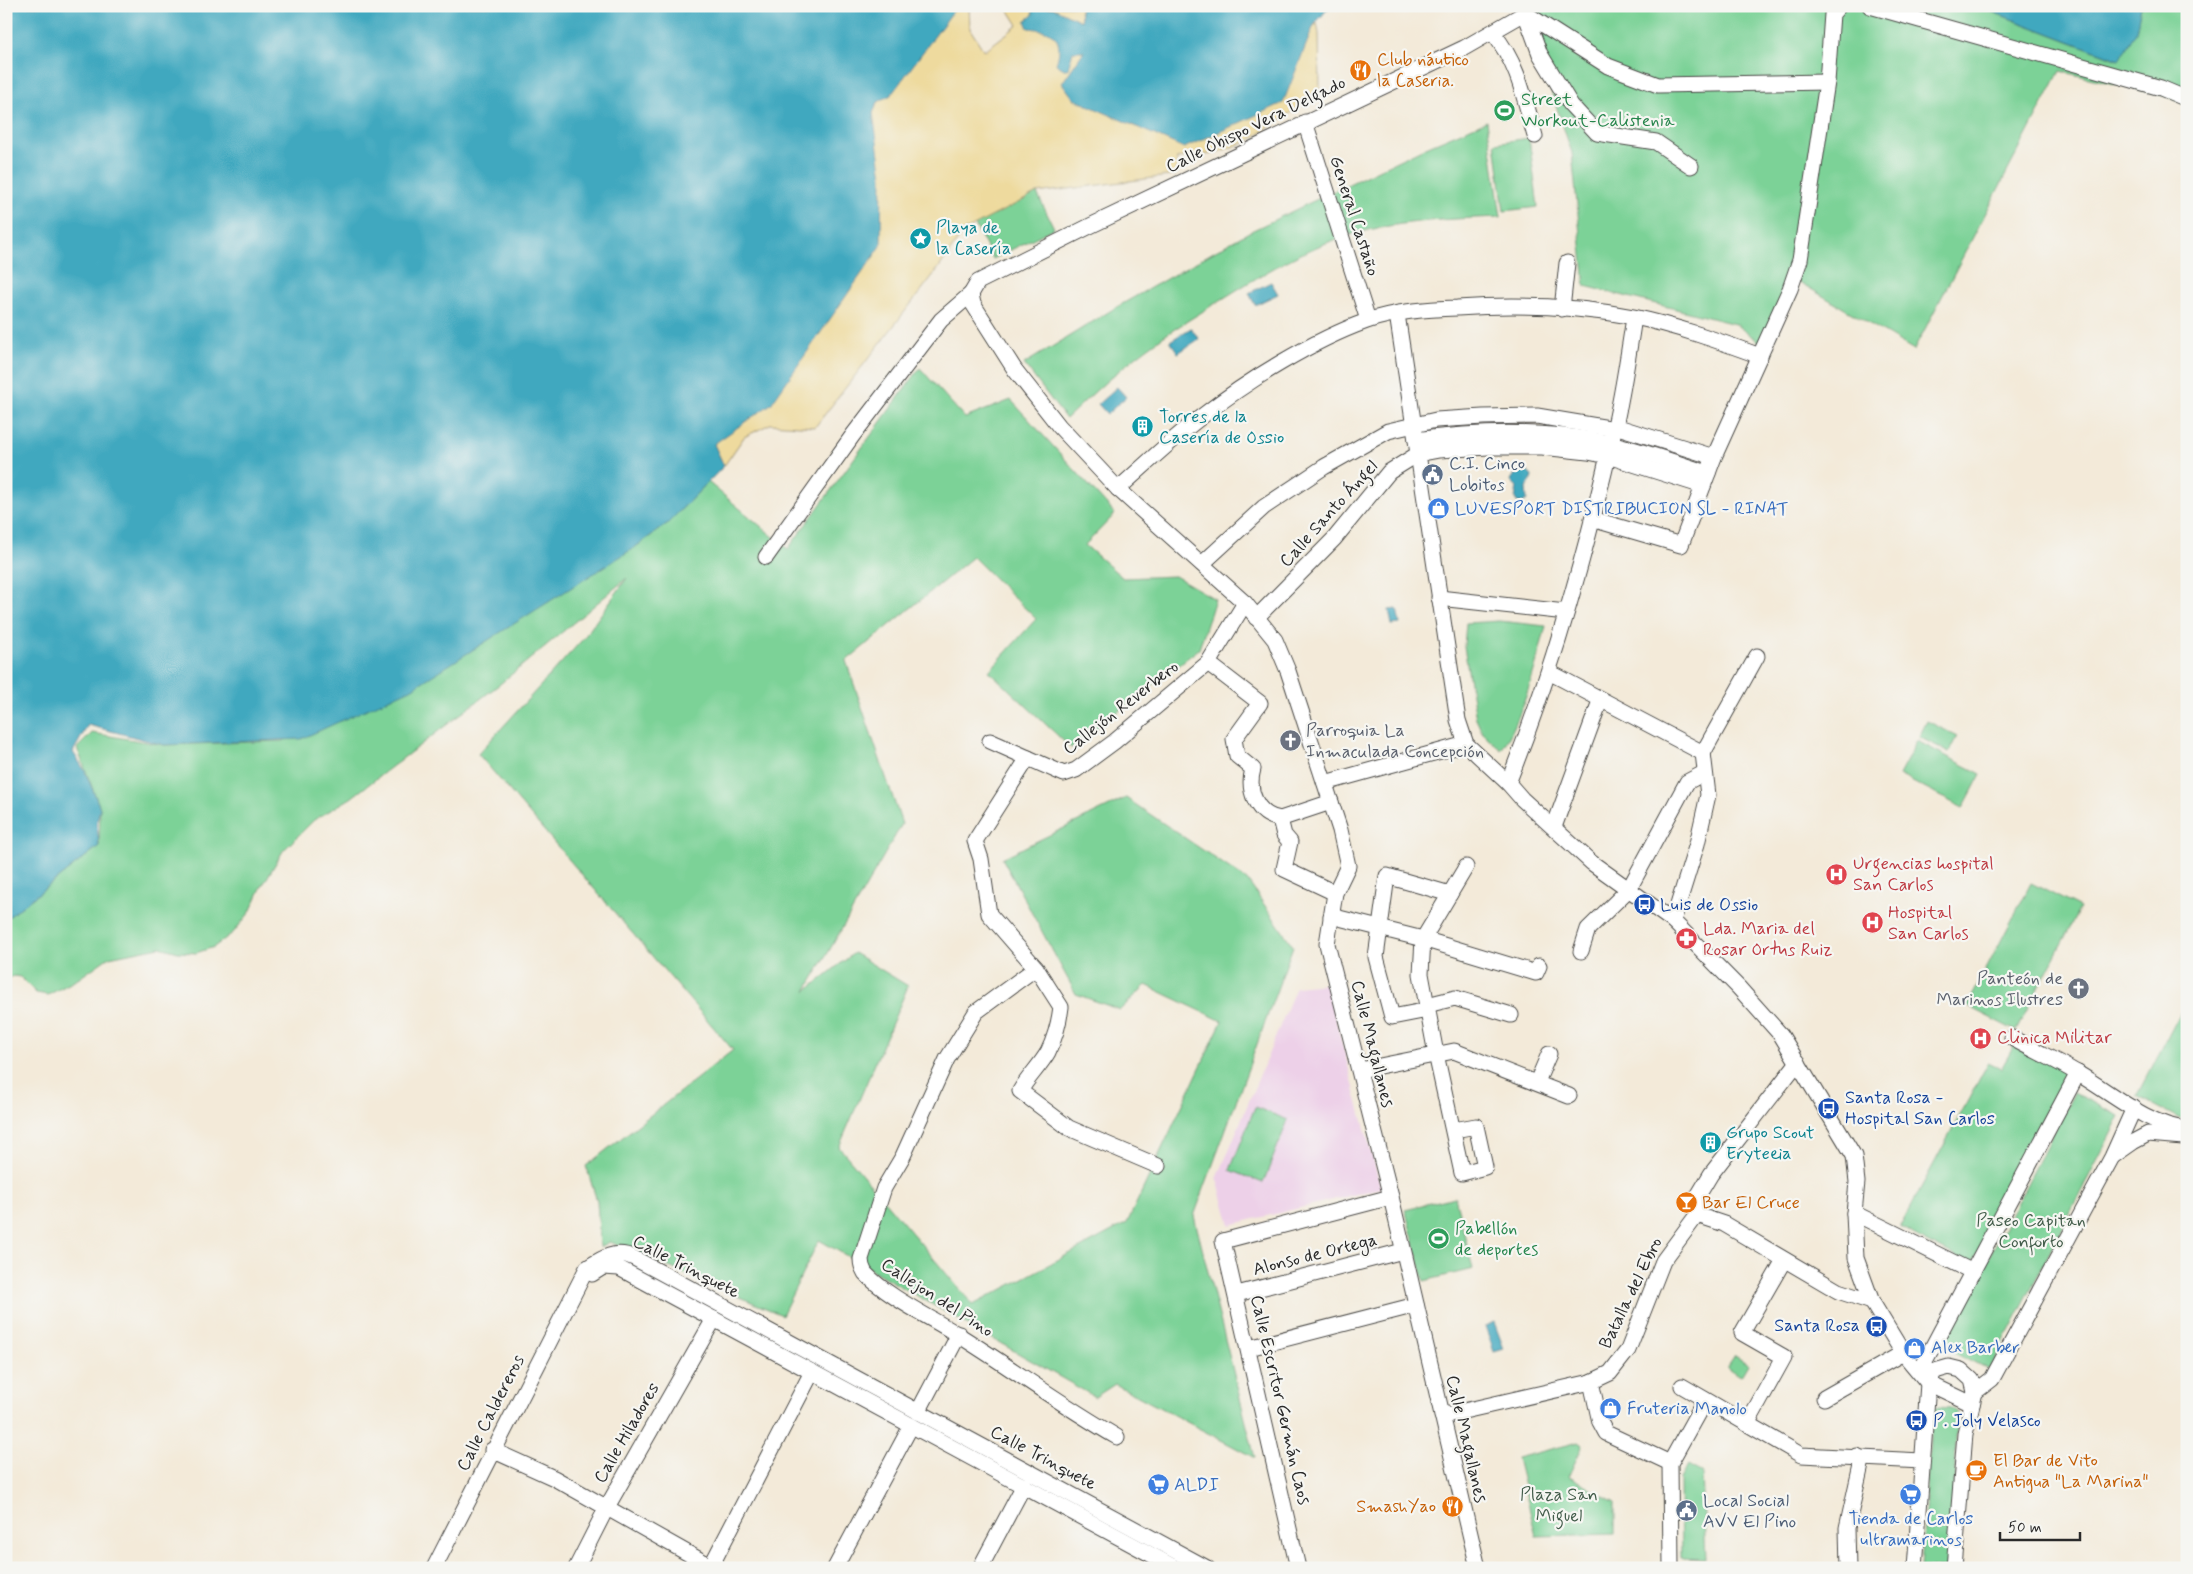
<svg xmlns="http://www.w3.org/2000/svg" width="2193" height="1574" font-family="Mynerve,sans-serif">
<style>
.built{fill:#edd0e8}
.green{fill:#7cd297;stroke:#547e61}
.sand{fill:#eeda9e;stroke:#8c8264}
.water{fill:#3fa8bf;stroke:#356a75}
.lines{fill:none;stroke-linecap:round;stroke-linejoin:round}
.minor-casing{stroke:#494845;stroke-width:17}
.minor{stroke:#fff;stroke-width:15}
.labels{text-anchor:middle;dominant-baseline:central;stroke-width:4.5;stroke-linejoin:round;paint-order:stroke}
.food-label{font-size:18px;fill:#c56008;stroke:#f6f6f2;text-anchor:start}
.leisure-label{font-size:18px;fill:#27864d;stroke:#f6f6f2;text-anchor:start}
.street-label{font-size:18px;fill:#2b2b2b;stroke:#f6f6f2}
.culture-label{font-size:18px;fill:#0d838f;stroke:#f6f6f2;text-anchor:start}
.service-label{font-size:18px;fill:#4e5e75;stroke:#f6f6f2;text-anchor:start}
.shop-label{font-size:18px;fill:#366cbe;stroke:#f6f6f2;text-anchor:start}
.worship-label{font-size:18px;fill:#5b616d;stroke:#f6f6f2;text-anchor:start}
.health-label{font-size:18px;fill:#be3a42;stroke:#f6f6f2;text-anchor:start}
.transit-label{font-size:18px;fill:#164399;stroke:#f6f6f2;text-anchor:start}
.park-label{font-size:18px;fill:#435d4b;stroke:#f6f6f2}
</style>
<rect width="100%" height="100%" fill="#f6f6f2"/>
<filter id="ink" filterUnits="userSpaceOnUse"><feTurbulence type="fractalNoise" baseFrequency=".02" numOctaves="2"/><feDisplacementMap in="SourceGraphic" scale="10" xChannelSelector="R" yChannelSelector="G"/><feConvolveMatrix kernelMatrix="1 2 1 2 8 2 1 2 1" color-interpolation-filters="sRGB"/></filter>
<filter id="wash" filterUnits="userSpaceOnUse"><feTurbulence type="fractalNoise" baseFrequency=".0096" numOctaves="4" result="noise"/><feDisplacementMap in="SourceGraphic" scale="20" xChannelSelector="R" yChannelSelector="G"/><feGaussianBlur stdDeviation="1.12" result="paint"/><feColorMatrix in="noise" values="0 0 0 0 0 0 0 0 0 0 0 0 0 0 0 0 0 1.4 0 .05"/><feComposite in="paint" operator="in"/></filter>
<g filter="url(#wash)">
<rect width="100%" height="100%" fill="#f3ead9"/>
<path class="built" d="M1326 984 1381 1188 1230 1225 1217 1179 1296 987Z"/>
<g class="green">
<path d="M1521 6H1977L2118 60 2136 32 2141 6H2187V105L2168 97 2060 71 1914 350 1794 279 1765 346 1735 324 1585 286 1572 153 1525 13Z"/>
<path d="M1487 121 1501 217C1447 219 1391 221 1340 238 1295 253 1256 278 1216 303 1193 318 1168 332 1146 349 1118 370 1092 394 1066 419L1024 364 1115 308 1249 232 1426 147Z"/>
<path d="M1529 138 1538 207 1504 211 1495 143Z"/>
<path d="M1037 193 1054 228 993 259 975 225Z"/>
<path d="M920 368 965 418 1011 400 1115 514 1085 545 1123 578 1175 576 1215 599 1199 649 1071 748 989 671 1036 619 973 557 846 661 902 824 806 991 854 953 908 986 839 1147 973 1305 1127 1223 1222 1021 1146 985 1120 1010 1076 994 1002 858 1126 798 1247 880 1293 946 1194 1216 1255 1458 1115 1384 1095 1397 819 1240 782 1315 610 1242 600 1247 597 1201 586 1166 733 1050 478 754 583 639 627 578 500 684 351 798 314 820 283 851 261 888 250 912 234 932 214 947 196 953 178 952 160 947 109 957 78 979 48 995 36 993 20 977 14 976 6 979V919L99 846 100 808 77 748 92 733 164 745 283 741 634 548 668 523 708 482 788 549Z"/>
<path d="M1499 621 1546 626C1537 661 1522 721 1501 750L1482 732 1476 719 1464 646 1466 623Z"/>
<path d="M1927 721 1957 736 1949 752 1919 737Z"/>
<path d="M1917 741 1981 774 1963 808 1899 775Z"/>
<path d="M2031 883 2080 908 2016 1031 1967 1006Z"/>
<path d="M2187 1000V1118L2182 1120 2137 1096Z"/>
<path d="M2015 1044 2072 1074 1971 1265 1900 1227 1988 1063 2001 1069Z"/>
<path d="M2074 1093 2120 1116 1989 1370 1943 1346Z"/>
<path d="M1255 1107 1288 1120 1263 1183 1230 1170Z"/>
<path d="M1455 1197 1473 1269 1424 1281 1405 1209Z"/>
<path d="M1735 1356 1748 1364 1741 1376 1727 1368Z"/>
<path d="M1936 1407 1951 1408 1957 1413 1951 1566 1921 1568 1932 1409Z"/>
<path d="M1579 1442 1583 1445 1568 1477 1615 1502V1534L1536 1536 1517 1458Z"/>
<path d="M1688 1465 1702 1473 1706 1559 1681 1558 1680 1479Z"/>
</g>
<path class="sand" d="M956 6H969L970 29 984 51 1018 25 1006 6H1080L1083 53 1269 80 1317 23 1319 34 1320 93 1247 142 1211 154 1177 158 1176 175 1037 193 964 231 938 269 815 427 770 424 744 437 724 466 714 445 873 108 883 98Z"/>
<g class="water">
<path d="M6 6H957L891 95 878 102 873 113 882 177 881 246 771 404 714 444 724 466 668 523 634 548 411 689 301 739 164 745 88 725 73 752 85 771 100 808 97 822 99 846 6 919Z"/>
<path d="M1032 6 1054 8 1081 21 1080 6H1330L1314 25 1283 103 1184 148 1074 99 1062 83 1084 51H1073L1068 69H1064L1056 64C1065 37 1053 30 1028 28L1025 21 1033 15Z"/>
<path d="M1977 6H2141L2136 32 2119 60Z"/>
<path d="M1271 282 1278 294 1255 305 1249 293Z"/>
<path d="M1191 328 1199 339 1178 353 1170 341Z"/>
<path d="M1117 387 1126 397 1107 414 1098 404Z"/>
<path d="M1520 472H1528L1532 476 1531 481 1526 488 1527 500 1522 503 1517 502 1515 499 1517 487 1511 481 1513 476Z"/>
<path d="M1397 609 1400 624 1392 625 1389 610Z"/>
<path d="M1494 1322 1504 1349 1494 1352 1485 1326Z"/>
</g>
</g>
<g filter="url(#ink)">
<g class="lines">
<defs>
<g id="minor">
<path d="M1870 6 2161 88 2187 99"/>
<path d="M1525 13 1608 66 1658 85 1827 82"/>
<path d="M1525 13 1540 54 1571 105 1597 133 1656 142 1691 166"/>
<path d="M1493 33C1519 65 1524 98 1535 136"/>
<path d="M1305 122 1368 320"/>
<path d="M1562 309 1567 263"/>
<path d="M1397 314 1458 720 1466 744 1508 783 1522 799 1592 863 1673 921 1739 988 1781 1035 1854 1156 1857 1182 1854 1213 1856 1258 1872 1302 1903 1353 1928 1383 1972 1404"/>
<path d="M1615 426 1714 457"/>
<path d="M1416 440C1480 431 1546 430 1609 443 1642 450 1675 463 1708 473"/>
<path d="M1118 489C1145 465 1172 439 1201 417 1247 381 1313 340 1367 321 1395 311 1428 309 1457 308 1515 304 1576 306 1634 317 1677 326 1719 341 1760 356"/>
<path d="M1592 519 1681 545 1714 457 1790 289 1800 260 1827 82 1832 14 1839 6"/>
<path d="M766 557 853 435 941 320 971 294"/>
<path d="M1202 564 1264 507 1324 467 1388 431 1436 420 1483 417 1537 416 1615 429"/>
<path d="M1439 598 1566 612"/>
<path d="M1256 618 1334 539 1389 472 1418 454 1439 450 1488 447H1542L1588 452 1608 456 1703 486"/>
<path d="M1208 663 1260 703 1234 739 1237 756 1253 769C1247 790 1256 815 1280 819L1331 802"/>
<path d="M1549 672 1703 753"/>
<path d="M990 741 1064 774 1076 770 1114 742 1208 663 1245 603"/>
<path d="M1703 753 1757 656"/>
<path d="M1028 758 975 841 981 859 989 914 1036 968 1061 1007C1059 1023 1055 1038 1048 1052 1040 1066 1028 1077 1020 1091L1069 1128 1158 1166"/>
<path d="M1325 783 1466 744"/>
<path d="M1508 783C1554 668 1587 549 1614 430 1623 393 1628 355 1634 318"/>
<path d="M1280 819 1284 835 1290 842 1284 869 1335 893"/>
<path d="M1554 827 1600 701"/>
<path d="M1331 916 1423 939 1536 973 1539 966"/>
<path d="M1673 921 1697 844 1708 795 1703 753"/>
<path d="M1581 951 1588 929 1629 889 1687 782 1704 773"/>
<path d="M1036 968 976 1012 947 1059 903 1156 884 1188 861 1259C861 1264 862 1268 865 1273 887 1297 932 1318 960 1336 1013 1369 1063 1406 1117 1437"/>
<path d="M1427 1005 1455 998 1511 1015"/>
<path d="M1428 1010 1392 1017 1376 957 1387 876 1450 894"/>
<path d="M2012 1038C2033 1050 2056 1060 2077 1073 2109 1091 2148 1126 2187 1129"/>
<path d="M1360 1070 1454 1051 1569 1096"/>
<path d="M1537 1082 1549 1054"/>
<path d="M1454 1130 1476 1126 1485 1167 1462 1173 1436 1054 1421 974 1423 939 1466 867"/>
<path d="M2113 1156 2133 1142 2148 1134 2183 1137"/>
<path d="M1854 1213 1973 1272"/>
<path d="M1697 1215 1724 1224 1838 1291 1872 1302"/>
<path d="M592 1274 603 1267 619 1268 1176 1568"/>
<path d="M1237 1294 1403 1251"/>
<path d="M1249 1348 1416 1305"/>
<path d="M1591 1382 1600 1422 1606 1433 1670 1463"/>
<path d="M1928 1383 1935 1371 1949 1367 1961 1370 1972 1380 1975 1392 1965 1434 1954 1568"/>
<path d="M1682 1386 1801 1455 1922 1461"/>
<path d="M1975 1392 1992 1379 2112 1157 2134 1108"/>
<path d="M1824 1398 1903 1353"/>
<path d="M918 1412 959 1334"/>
<path d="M1442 1416 1591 1382 1610 1373 1628 1350 1663 1261 1697 1215 1696 1199 1711 1174 1798 1062"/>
<path d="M1747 1424 1784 1357 1742 1333 1784 1260"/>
<path d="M492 1450 554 1478 714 1568"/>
<path d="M434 1568 587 1268C602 1258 616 1249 634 1258L1207 1568"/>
<path d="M576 1568 607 1507 714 1319"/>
<path d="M710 1568 812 1372"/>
<path d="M835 1568 911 1426"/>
<path d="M980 1568 1024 1485"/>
<path d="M1298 1568 1223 1241 1391 1197"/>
<path d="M1478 1568 1391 1197 1327 944 1335 893 1348 866 1340 830 1288 671 1275 640 1245 603 1118 489 1059 426 1015 370 973 304 971 294 978 282 1092 225 1464 48 1525 13"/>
<path d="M1671 1568 1670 1463 1705 1400"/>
<path d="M1848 1568 1847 1528 1861 1465 1857 1456"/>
<path d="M1915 1568 1928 1383 1925 1361 2078 1073"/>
</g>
</defs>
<use href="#minor" class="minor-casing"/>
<use href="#minor" class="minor"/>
</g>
</g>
<defs>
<symbol id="restaurant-disc" viewBox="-11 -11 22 22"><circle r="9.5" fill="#e8710a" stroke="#f6f6f2"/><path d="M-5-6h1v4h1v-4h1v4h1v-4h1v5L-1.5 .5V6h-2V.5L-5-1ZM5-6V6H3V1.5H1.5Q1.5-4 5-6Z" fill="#fff"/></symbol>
<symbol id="stadium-disc" viewBox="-11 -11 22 22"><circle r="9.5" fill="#2e9e5b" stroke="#f6f6f2"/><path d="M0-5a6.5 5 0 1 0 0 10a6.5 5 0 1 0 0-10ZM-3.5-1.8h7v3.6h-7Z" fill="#fff"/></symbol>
<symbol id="sight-disc" viewBox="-11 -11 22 22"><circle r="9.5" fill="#0f9aa8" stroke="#f6f6f2"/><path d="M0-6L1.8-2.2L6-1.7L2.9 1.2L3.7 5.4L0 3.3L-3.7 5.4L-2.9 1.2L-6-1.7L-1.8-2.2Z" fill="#fff"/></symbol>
<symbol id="building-disc" viewBox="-11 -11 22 22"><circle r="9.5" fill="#0f9aa8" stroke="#f6f6f2"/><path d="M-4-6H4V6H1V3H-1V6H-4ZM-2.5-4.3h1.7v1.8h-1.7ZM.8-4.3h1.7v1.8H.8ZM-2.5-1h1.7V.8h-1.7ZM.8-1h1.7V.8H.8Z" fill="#fff"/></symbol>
<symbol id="civic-disc" viewBox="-11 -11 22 22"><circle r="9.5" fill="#5c6f8a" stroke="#f6f6f2"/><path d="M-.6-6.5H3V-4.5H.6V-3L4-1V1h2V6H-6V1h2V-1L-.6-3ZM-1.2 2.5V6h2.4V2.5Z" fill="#fff"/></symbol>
<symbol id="shop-disc" viewBox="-11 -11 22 22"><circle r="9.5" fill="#3f7fe0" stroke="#f6f6f2"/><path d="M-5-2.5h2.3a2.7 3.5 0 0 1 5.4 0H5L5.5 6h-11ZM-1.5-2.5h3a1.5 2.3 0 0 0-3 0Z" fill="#fff"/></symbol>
<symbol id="church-disc" viewBox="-11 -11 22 22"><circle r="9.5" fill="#6b7280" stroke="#f6f6f2"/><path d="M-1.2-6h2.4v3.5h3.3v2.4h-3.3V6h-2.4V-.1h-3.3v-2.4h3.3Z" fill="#fff"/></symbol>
<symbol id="hospital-disc" viewBox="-11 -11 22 22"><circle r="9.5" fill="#e0444e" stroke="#f6f6f2"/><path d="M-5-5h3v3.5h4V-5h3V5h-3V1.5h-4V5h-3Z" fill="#fff"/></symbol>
<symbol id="bus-disc" viewBox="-11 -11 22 22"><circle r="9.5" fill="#1a4fb4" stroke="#f6f6f2"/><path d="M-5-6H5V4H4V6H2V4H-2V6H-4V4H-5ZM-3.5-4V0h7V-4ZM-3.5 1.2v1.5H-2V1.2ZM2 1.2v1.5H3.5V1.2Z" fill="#fff"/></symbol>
<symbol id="pharmacy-disc" viewBox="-11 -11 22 22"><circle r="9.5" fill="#e0444e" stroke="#f6f6f2"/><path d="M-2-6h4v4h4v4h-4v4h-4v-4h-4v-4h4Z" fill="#fff"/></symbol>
<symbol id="bar-disc" viewBox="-11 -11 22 22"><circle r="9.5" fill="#e8710a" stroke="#f6f6f2"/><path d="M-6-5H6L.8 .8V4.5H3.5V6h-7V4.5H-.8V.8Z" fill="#fff"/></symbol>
<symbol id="cafe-disc" viewBox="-11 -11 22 22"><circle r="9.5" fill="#e8710a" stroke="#f6f6f2"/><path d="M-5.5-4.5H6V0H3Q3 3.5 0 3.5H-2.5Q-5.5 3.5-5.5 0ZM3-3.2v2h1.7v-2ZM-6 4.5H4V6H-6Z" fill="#fff"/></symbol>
<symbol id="supermarket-disc" viewBox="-11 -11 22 22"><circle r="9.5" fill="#3f7fe0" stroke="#f6f6f2"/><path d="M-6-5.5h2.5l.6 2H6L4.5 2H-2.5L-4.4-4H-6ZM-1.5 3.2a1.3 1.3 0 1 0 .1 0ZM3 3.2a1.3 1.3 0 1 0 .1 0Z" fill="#fff"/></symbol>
</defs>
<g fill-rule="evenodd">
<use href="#restaurant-disc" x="1348" y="58" width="25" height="25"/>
<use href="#stadium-disc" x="1492" y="98" width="25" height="25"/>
<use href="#sight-disc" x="908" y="226" width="25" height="25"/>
<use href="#building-disc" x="1130" y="414" width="25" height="25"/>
<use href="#civic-disc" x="1420" y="462" width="25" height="25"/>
<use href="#shop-disc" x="1426" y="496" width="25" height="25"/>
<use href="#church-disc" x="1278" y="728" width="25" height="25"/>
<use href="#hospital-disc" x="1824" y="862" width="25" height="25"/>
<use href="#bus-disc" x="1632" y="892" width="25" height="25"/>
<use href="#hospital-disc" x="1860" y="910" width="25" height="25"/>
<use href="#pharmacy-disc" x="1674" y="926" width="25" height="25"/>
<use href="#church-disc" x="2066" y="976" width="25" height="25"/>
<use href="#hospital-disc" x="1968" y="1026" width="25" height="25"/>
<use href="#bus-disc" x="1816" y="1096" width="25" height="25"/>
<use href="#building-disc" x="1698" y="1130" width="25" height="25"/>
<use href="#bar-disc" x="1674" y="1190" width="25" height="25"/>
<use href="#stadium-disc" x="1426" y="1226" width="25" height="25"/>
<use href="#bus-disc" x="1864" y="1314" width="25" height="25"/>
<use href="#shop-disc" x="1902" y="1336" width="25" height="25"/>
<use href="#shop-disc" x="1598" y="1396" width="25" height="25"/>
<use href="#bus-disc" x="1904" y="1408" width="25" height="25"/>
<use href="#cafe-disc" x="1964" y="1458" width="25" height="25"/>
<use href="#supermarket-disc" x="1146" y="1472" width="25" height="25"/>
<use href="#supermarket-disc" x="1898" y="1482" width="25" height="25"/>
<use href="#restaurant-disc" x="1440" y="1494" width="25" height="25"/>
<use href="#civic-disc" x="1674" y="1498" width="25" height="25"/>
</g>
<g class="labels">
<g class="food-label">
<text x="1377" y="60">Club náutico<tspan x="1377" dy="21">la Caseria.</tspan></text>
<text x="1702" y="1203">Bar El Cruce</text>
<text x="1993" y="1461">El Bar de Vito<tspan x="1993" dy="21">Antigua "La Marina"</tspan></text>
<text x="1436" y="1507" text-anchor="end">SmashYao</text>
</g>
<g class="leisure-label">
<text x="1521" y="100">Street<tspan x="1521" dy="21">Workout-Calistenia</tspan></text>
<text x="1455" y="1229">Pabellón<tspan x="1455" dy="21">de deportes</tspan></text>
</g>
<g class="street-label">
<text transform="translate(1256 125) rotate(-26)">Calle Obispo Vera Delgado</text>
<text transform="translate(1354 216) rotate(72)">General Castaño</text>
<text transform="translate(1329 514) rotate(-48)">Calle Santo Ángel</text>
<text transform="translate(1121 708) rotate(-38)">Callejón Reverbero</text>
<text transform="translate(1372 1044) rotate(76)">Calle Magallanes</text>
<text transform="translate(1315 1255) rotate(-14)">Alonso de Ortega</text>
<text transform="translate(686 1267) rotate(27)">Calle Trinquete</text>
<text transform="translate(1631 1293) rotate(-64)">Batalla del Ebro</text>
<text transform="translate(937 1298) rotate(33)">Callejon del Pino</text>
<text transform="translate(1280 1400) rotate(77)">Calle Escritor Germán Caos</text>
<text transform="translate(491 1413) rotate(-63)">Calle Caldereros</text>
<text transform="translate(627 1433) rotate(-60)">Calle Hiladores</text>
<text transform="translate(1466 1439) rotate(77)">Calle Magallanes</text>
<text transform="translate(1043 1458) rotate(28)">Calle Trinquete</text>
</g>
<g class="culture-label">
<text x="936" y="228">Playa de<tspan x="936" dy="21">la Casería</tspan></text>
<text x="1159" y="417">Torres de la<tspan x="1159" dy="21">Casería de Ossio</tspan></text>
<text x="1726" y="1133">Grupo Scout<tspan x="1726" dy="21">Eryteeia</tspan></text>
</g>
<g class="service-label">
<text x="1449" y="464">C.I. Cinco<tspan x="1449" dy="21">Lobitos</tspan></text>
<text x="1703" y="1501">Local Social<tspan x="1703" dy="21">AVV El Pino</tspan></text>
</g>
<g class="shop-label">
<text x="1455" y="509">LUVESPORT DISTRIBUCION SL - RINAT</text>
<text x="1931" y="1348">Alex Barber</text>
<text x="1627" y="1409">Fruteria Manolo</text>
<text x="1174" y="1485">ALDI</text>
<text x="1911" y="1519" text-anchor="middle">Tienda de Carlos<tspan x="1911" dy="21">ultramarinos</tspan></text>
</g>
<g class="worship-label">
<text x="1306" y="731">Parroquia La<tspan x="1306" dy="21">Inmaculada Concepción</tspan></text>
<text x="2063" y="979" text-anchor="end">Panteón de<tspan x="2063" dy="21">Marinos Ilustres</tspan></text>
</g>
<g class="health-label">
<text x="1853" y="864">Urgencias hospital<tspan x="1853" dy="21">San Carlos</tspan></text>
<text x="1888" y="913">Hospital<tspan x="1888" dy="21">San Carlos</tspan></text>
<text x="1703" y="929">Lda. Maria del<tspan x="1703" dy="21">Rosar Ortus Ruiz</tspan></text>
<text x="1997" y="1038">Clinica Militar</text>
</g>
<g class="transit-label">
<text x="1660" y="905">Luis de Ossio</text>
<text x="1845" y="1098">Santa Rosa -<tspan x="1845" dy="21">Hospital San Carlos</tspan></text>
<text x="1860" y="1326" text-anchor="end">Santa Rosa</text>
<text x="1933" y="1421">P. Joly Velasco</text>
</g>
<g class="park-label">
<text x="2031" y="1221">Paseo Capitan<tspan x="2031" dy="21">Conforto</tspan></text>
<text x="1559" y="1495">Plaza San<tspan x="1559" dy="21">Miguel</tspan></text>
</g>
</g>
<rect width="2193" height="1574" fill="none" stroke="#f6f6f2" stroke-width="25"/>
<path d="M2000 1532v8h80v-8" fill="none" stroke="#2b2b2b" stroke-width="2.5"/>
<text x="2008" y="1532" font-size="15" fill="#2b2b2b" stroke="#f6f6f2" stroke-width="4" paint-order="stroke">50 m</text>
</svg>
